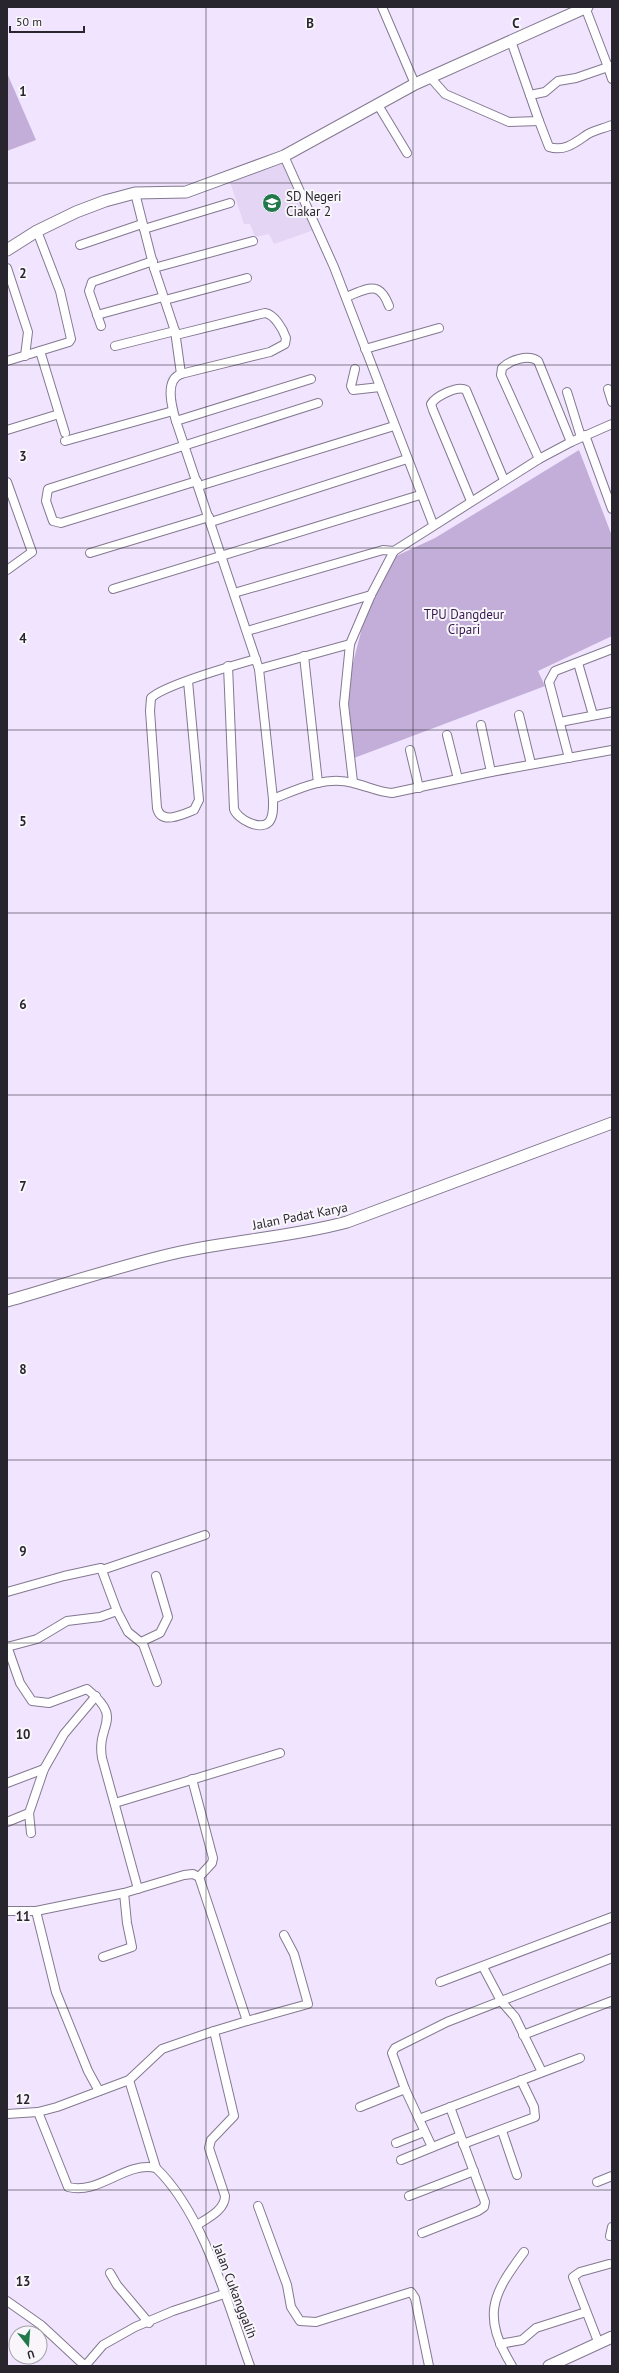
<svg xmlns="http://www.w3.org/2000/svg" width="619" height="2373" font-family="'PT Sans',sans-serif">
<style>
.built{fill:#e4d5f5}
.green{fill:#c2aed8}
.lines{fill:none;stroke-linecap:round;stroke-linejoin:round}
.street-casing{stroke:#847990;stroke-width:10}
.secondary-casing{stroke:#847990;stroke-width:13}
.street{stroke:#fff;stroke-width:8}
.secondary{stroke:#fff;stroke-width:11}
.grid{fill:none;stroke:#29252e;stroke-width:1;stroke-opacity:0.55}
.labels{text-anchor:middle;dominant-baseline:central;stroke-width:4;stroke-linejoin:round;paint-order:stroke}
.poi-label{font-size:13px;fill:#29252e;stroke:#f8f6fb;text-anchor:start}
.park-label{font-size:13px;fill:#371a50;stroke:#f8f6fb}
.street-label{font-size:13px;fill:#29252e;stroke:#f8f6fb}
.grid-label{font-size:13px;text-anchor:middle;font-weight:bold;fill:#29252e;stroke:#f8f6fb;stroke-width:4;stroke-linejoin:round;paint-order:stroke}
</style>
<rect width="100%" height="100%" fill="#f0e4fe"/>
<path class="built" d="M290 161 317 229 274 244 269 234 255 237 250 224H244L230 182Z"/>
<g class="green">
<path d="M7 73 36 140 7 151Z"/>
<path d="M579 450 612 536V636L538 671 545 686 354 758 347 686 369 601 392 558 435 538Z"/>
</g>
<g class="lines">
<defs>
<g id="street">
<path d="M382 7 415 84"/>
<path d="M585 7 608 67 612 66"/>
<path d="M430 77 445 94 509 122 539 121 511 41"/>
<path d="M530 95 545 92 558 81 576 78 608 67 612 79"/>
<path d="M378 105 407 153"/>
<path d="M539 121 549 147C565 152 576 142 588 134 595 130 605 128 612 125"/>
<path d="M284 156 334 267 433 524"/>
<path d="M135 193 154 268 175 331 181 374C164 380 172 408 176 421L259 669 273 799C273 806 274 816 269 822 260 831 237 819 234 809L228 666"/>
<path d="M144 229 230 203"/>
<path d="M80 245 142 224"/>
<path d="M7 268 28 332 25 356"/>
<path d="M154 268 253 241"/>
<path d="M346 297C367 289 379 279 389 306"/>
<path d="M165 300 247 278"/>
<path d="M97 315 163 297"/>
<path d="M101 326 89 291 92 282 153 261"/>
<path d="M176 335 265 313C274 314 283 329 286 338L285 344 270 352 181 374"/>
<path d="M115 346 175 331"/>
<path d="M365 349 439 328"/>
<path d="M40 351 65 433"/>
<path d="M7 361 69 342 71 339 60 291 37 231"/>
<path d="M355 369 351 386 353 390 380 387"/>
<path d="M608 389 612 402"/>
<path d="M567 392 581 437"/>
<path d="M176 421 311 379"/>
<path d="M7 430 59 414"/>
<path d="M585 435 612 509"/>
<path d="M65 441 173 411"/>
<path d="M539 459 501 375 502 368C510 360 528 354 538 361L571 442"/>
<path d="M197 481 61 523 53 521 46 501 48 489 318 403"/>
<path d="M7 482 32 552 7 570"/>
<path d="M199 486 394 426"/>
<path d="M471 501 433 410 431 404C436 396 458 385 466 390L504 480"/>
<path d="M211 522 407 459"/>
<path d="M90 553 209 517"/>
<path d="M113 589 420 495"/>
<path d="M234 593 383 550 394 551"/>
<path d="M247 631 371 595"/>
<path d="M304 656 318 783"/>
<path d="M578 663 593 715"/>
<path d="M259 669 350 644"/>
<path d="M188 681 199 800 194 810C182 815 161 825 157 808L150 711 151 698C164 685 235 665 256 659"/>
<path d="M519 715 531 764"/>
<path d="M560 722 612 712"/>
<path d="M481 725 491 772"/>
<path d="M447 735 458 779"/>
<path d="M410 750 419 788"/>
<path d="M569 758 549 682 555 671 612 649"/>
<path d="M353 782 344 704 350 644 371 595 394 551 539 459 571 442 612 424"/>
<path d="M273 799C298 789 326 775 353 783 367 786 378 792 392 793L491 772 612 750"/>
<path d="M102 1570 205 1535"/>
<path d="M7 1592 64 1576 101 1568 117 1611 128 1632 143 1644 157 1682"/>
<path d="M141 1642 160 1633 168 1617 156 1576"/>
<path d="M7 1646 20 1683 32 1701 49 1703 87 1689C125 1720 96 1723 102 1758L138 1889"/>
<path d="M7 1647 37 1639 67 1621 100 1617 117 1611"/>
<path d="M192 1779 213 1858 212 1863 199 1877"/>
<path d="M7 1783 44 1769"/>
<path d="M115 1803 280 1753"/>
<path d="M7 1822 29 1813"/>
<path d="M31 1833 29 1813 44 1769 64 1734 96 1696"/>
<path d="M7 1911H36L124 1893 184 1875 193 1874 199 1877 247 2021 214 2031 234 2116 211 2140 209 2148 225 2196C225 2210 208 2218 197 2225"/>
<path d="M36 1911 56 1992 88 2071 99 2091"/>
<path d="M103 1957 132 1947 127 1923 124 1893"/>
<path d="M483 1967 501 2001 515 2017 542 2072"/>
<path d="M440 1982 612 1917"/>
<path d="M247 2021 308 2004 294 1954 284 1935"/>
<path d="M523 2035 612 2001"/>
<path d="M129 2080 156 2168C204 2214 228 2305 250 2366"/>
<path d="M360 2107 405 2089"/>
<path d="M38 2112 68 2187C100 2195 125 2161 156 2168"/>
<path d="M7 2114 38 2112 57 2107 129 2080 162 2049 214 2031"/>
<path d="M419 2119 580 2058"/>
<path d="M502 2131 517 2175"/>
<path d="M396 2143 424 2132"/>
<path d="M463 2144 535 2117 534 2107 521 2080"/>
<path d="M432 2147 405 2089 392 2053 395 2048 447 2022 612 1958"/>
<path d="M401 2160 460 2136"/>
<path d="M597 2182 612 2176"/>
<path d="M409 2196 474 2171"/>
<path d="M258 2206 287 2285 291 2307 300 2321 316 2322 411 2292 415 2298 429 2366"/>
<path d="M422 2233 478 2211 484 2207 485 2202 450 2107"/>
<path d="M610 2236 612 2227"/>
<path d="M110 2273 117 2285 149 2323"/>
<path d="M7 2301 41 2325 85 2366"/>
<path d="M500 2344 522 2340 536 2328 586 2312"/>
<path d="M599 2344 573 2277 580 2272 609 2264"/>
<path d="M85 2366 103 2345 135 2327 173 2311 224 2294"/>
<path d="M512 2366C482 2316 491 2296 524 2252"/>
</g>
<g id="secondary">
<path d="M7 250 37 231 76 212 105 201 135 193 186 192 284 156 415 84 587 7"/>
<path d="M7 1301C64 1285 121 1265 180 1252 235 1240 292 1237 347 1222L612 1123"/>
<path d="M549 2366 612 2337"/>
</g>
</defs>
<use href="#street" class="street-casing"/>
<use href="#secondary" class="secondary-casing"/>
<use href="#street" class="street"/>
<use href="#secondary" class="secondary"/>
</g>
<path class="grid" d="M206 7V2366M413 7V2366M7 183H612M7 365H612M7 548H612M7 730H612M7 913H612M7 1095H612M7 1278H612M7 1460H612M7 1643H612M7 1825H612M7 2008H612M7 2190H612"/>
<defs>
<symbol id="school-disc" viewBox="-11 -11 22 22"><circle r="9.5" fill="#20784b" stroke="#f8f6fb"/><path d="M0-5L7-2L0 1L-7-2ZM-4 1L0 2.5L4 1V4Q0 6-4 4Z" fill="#fff"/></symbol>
</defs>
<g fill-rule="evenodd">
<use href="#school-disc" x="261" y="192" width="22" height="22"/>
</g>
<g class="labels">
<g class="poi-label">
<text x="286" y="196">SD Negeri<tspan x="286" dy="15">Ciakar 2</tspan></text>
</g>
<g class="park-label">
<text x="464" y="614">TPU Dangdeur<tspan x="464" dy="15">Cipari</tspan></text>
</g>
<g class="street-label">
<text transform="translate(300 1216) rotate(-11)">Jalan Padat Karya</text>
<text transform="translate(235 2291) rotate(69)">Jalan Cukanggalih</text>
</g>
</g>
<g class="grid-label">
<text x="310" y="28">B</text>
<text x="516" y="28">C</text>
<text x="23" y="96">1</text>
<text x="23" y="278">2</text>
<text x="23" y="461">3</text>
<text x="23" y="643">4</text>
<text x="23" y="826">5</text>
<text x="23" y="1009">6</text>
<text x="23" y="1191">7</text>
<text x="23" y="1374">8</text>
<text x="23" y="1556">9</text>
<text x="23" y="1739">10</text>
<text x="23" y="1921">11</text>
<text x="23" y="2104">12</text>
<text x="23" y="2286">13</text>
</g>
<rect width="619" height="2373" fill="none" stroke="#29252e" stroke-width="16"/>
<g transform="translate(28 2345) rotate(163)"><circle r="19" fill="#f8f6fb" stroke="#a5a2a9"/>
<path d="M0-3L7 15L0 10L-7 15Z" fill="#20784b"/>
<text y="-6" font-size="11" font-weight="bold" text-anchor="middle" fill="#29252e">U</text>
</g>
<path d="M10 26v6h74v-6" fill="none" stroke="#29252e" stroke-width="2"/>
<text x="16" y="26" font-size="12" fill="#29252e" stroke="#f8f6fb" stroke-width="3" paint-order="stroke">50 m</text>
</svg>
